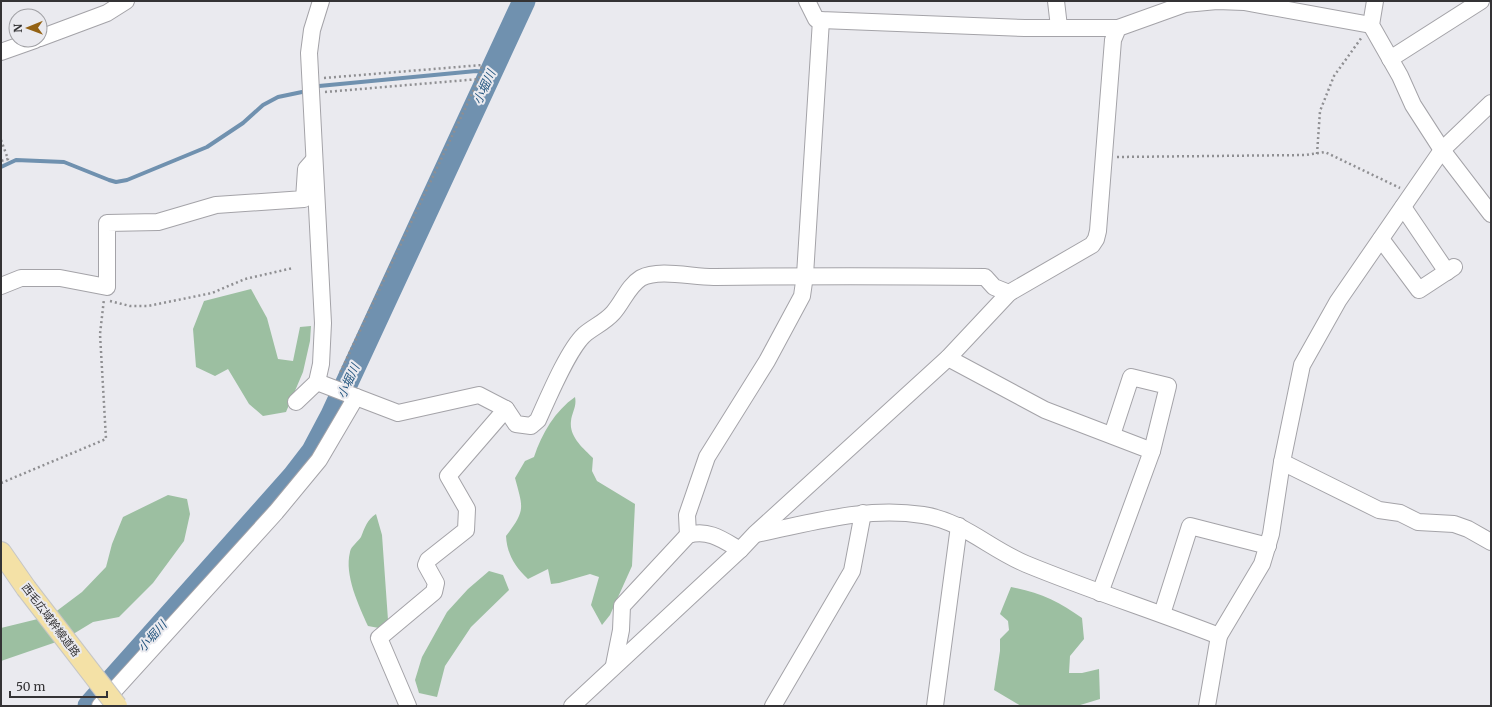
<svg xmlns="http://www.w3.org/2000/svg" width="1492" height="707" font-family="Merriweather,'Noto Sans JP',serif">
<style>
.forest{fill:#9cbfa1}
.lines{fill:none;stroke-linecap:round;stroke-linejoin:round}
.stream{stroke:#7091af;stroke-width:4}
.river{stroke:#7091af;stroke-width:23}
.minor-casing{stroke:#a4a3a8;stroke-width:18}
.major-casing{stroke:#c6c6c6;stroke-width:22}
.path{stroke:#8f8f92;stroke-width:2.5;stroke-dasharray:2 3;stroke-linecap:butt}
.minor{stroke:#fff;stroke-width:16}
.major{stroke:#f4e1a6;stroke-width:20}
.major-bridge-casing{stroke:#c6c6c6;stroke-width:22;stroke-linecap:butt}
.major-bridge{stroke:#f4e1a6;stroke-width:20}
.labels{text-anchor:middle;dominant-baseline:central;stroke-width:4;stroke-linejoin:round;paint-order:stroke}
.street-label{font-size:11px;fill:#343335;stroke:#eaeaef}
.water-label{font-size:12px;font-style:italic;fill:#20537d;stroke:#eaeaef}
</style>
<rect width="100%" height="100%" fill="#eaeaef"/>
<g class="forest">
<path d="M251 289 267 318 278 359 293 361 300 327 311 326 310 341 303 372 286 412 263 416 249 404 228 369 215 376 196 367 193 329 204 301Z"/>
<path d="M575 397C577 407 572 412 571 421 569 437 583 448 593 458L592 471 597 481 635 504 632 566 610 615 602 625 591 605 599 577 590 574 559 583 551 584 548 569 528 579C515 567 507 554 506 536 526 510 523 508 515 478L525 461 534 457C542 433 555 411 575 397Z"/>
<path d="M168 495 187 499 190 514 184 541 153 583 119 617 93 622 65 639 1 661V628L50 616 82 592 106 567 112 544 123 517Z"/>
<path d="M376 514 382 535 388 620 379 628 368 626C359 606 344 575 350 552 351 546 358 542 361 537 365 527 367 520 376 514Z"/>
<path d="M489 571 503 575 509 590 471 627 445 666 437 697 419 693 415 680 422 657 447 612 468 589Z"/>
<path d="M1011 587C1039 592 1060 602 1082 618L1084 639 1070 656 1069 673H1082L1099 669 1100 699 1077 706H1021L994 690 1000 651V639L1009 630 1008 621 1000 614Z"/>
</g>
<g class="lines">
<g class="stream">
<path d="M319 86 476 71 491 73"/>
<path d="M1 167 16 160 64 162 109 180 116 182 127 180 207 147 243 123 263 105 278 97 302 92"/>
</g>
<path class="river" d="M89 706 293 477 313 451 331 417 524 1"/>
<defs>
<g id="minor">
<path d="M807 1 816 19 821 20 1025 28H1118"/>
<path d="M1056 1 1059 27"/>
<path d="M1375 1 1371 25 1400 76 1413 105 1442 150 1491 214"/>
<path d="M40 38 107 13 126 1"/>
<path d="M1 52 35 40"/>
<path d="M1390 59 1481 1"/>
<path d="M1403 207 1447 272"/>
<path d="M1381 239 1419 290 1454 267"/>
<path d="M1 286 21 278H60L107 287V223L158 222 216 205 304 199 306 169 313 161"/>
<path d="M948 358 1045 410 1152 451 1100 593"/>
<path d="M317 382 398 413 479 395 506 409 516 424 531 426 538 420C548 398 568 350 584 335 593 327 604 323 613 313 623 302 628 286 641 278 660 268 695 278 716 277 805 276 895 276 985 277L994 287 1009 293"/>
<path d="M296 402 317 382 321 364 323 323 309 53 312 30 321 1"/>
<path d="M1112 435 1131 377 1168 386 1152 451"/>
<path d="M1282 462 1379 510 1400 513 1418 522 1454 524 1468 529 1491 542"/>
<path d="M756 534C812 523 865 506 923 515 963 521 990 549 1026 564 1089 590 1155 611 1219 636"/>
<path d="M688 535 687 515 707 457 767 361 802 296 805 275 821 20"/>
<path d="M1162 614 1190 526 1268 546"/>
<path d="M614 665 621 630 622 606 688 535C709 529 723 540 740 550"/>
<path d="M100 706 276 512 319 460 356 397"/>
<path d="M408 706 379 638 434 592 436 583 426 565 428 560 466 530 467 509 448 476 506 409"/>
<path d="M572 706 740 550 755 534 948 358 1009 293 1092 245 1096 239 1098 231 1113 40 1118 28 1185 4 1217 1 1244 2 1371 25"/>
<path d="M773 706 852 571 863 513"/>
<path d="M935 706 959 526"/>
<path d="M1207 706 1219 636 1262 564 1271 534 1282 462 1302 365 1338 301 1442 150 1491 103"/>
</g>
<path id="major" d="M1 552 26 588"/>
</defs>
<use href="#minor" class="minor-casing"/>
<use href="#major" class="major-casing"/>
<g class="path">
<path d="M324 78 482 65 479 79 339 375"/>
<path d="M325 92 479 79"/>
<path d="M1 140 8 159 1 161"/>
<path d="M1317 154 1320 111 1334 76 1362 37"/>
<path d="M1117 157 1306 155 1325 152 1400 188"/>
<path d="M110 301 130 306H148L212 293 245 279 293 268"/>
<path d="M1 483 106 439 100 334 104 299"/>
</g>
<use href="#minor" class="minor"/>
<use href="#major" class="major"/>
<defs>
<path id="major-bridge" d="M26 588 117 706"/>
</defs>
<use href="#major-bridge" class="major-bridge-casing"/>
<use href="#major-bridge" class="major-bridge"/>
</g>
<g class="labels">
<g class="street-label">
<text transform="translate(51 620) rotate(53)">西毛広域幹線道路</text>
</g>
<g class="water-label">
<text transform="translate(484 87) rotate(-65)">小堀川</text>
<text transform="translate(348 381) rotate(-65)">小堀川</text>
<text transform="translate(152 636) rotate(-48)">小堀川</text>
</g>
</g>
<rect width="1492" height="707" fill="none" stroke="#343335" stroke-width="4"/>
<g transform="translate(28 28) rotate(269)"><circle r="19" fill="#eaeaef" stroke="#a1a1a5"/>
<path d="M0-3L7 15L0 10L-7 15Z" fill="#946213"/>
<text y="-6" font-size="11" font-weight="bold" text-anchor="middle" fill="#343335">N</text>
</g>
<path d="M10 691v6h97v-6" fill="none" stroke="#343335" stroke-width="2"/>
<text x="16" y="691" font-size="12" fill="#343335" stroke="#eaeaef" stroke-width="3" paint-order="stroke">50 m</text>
</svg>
